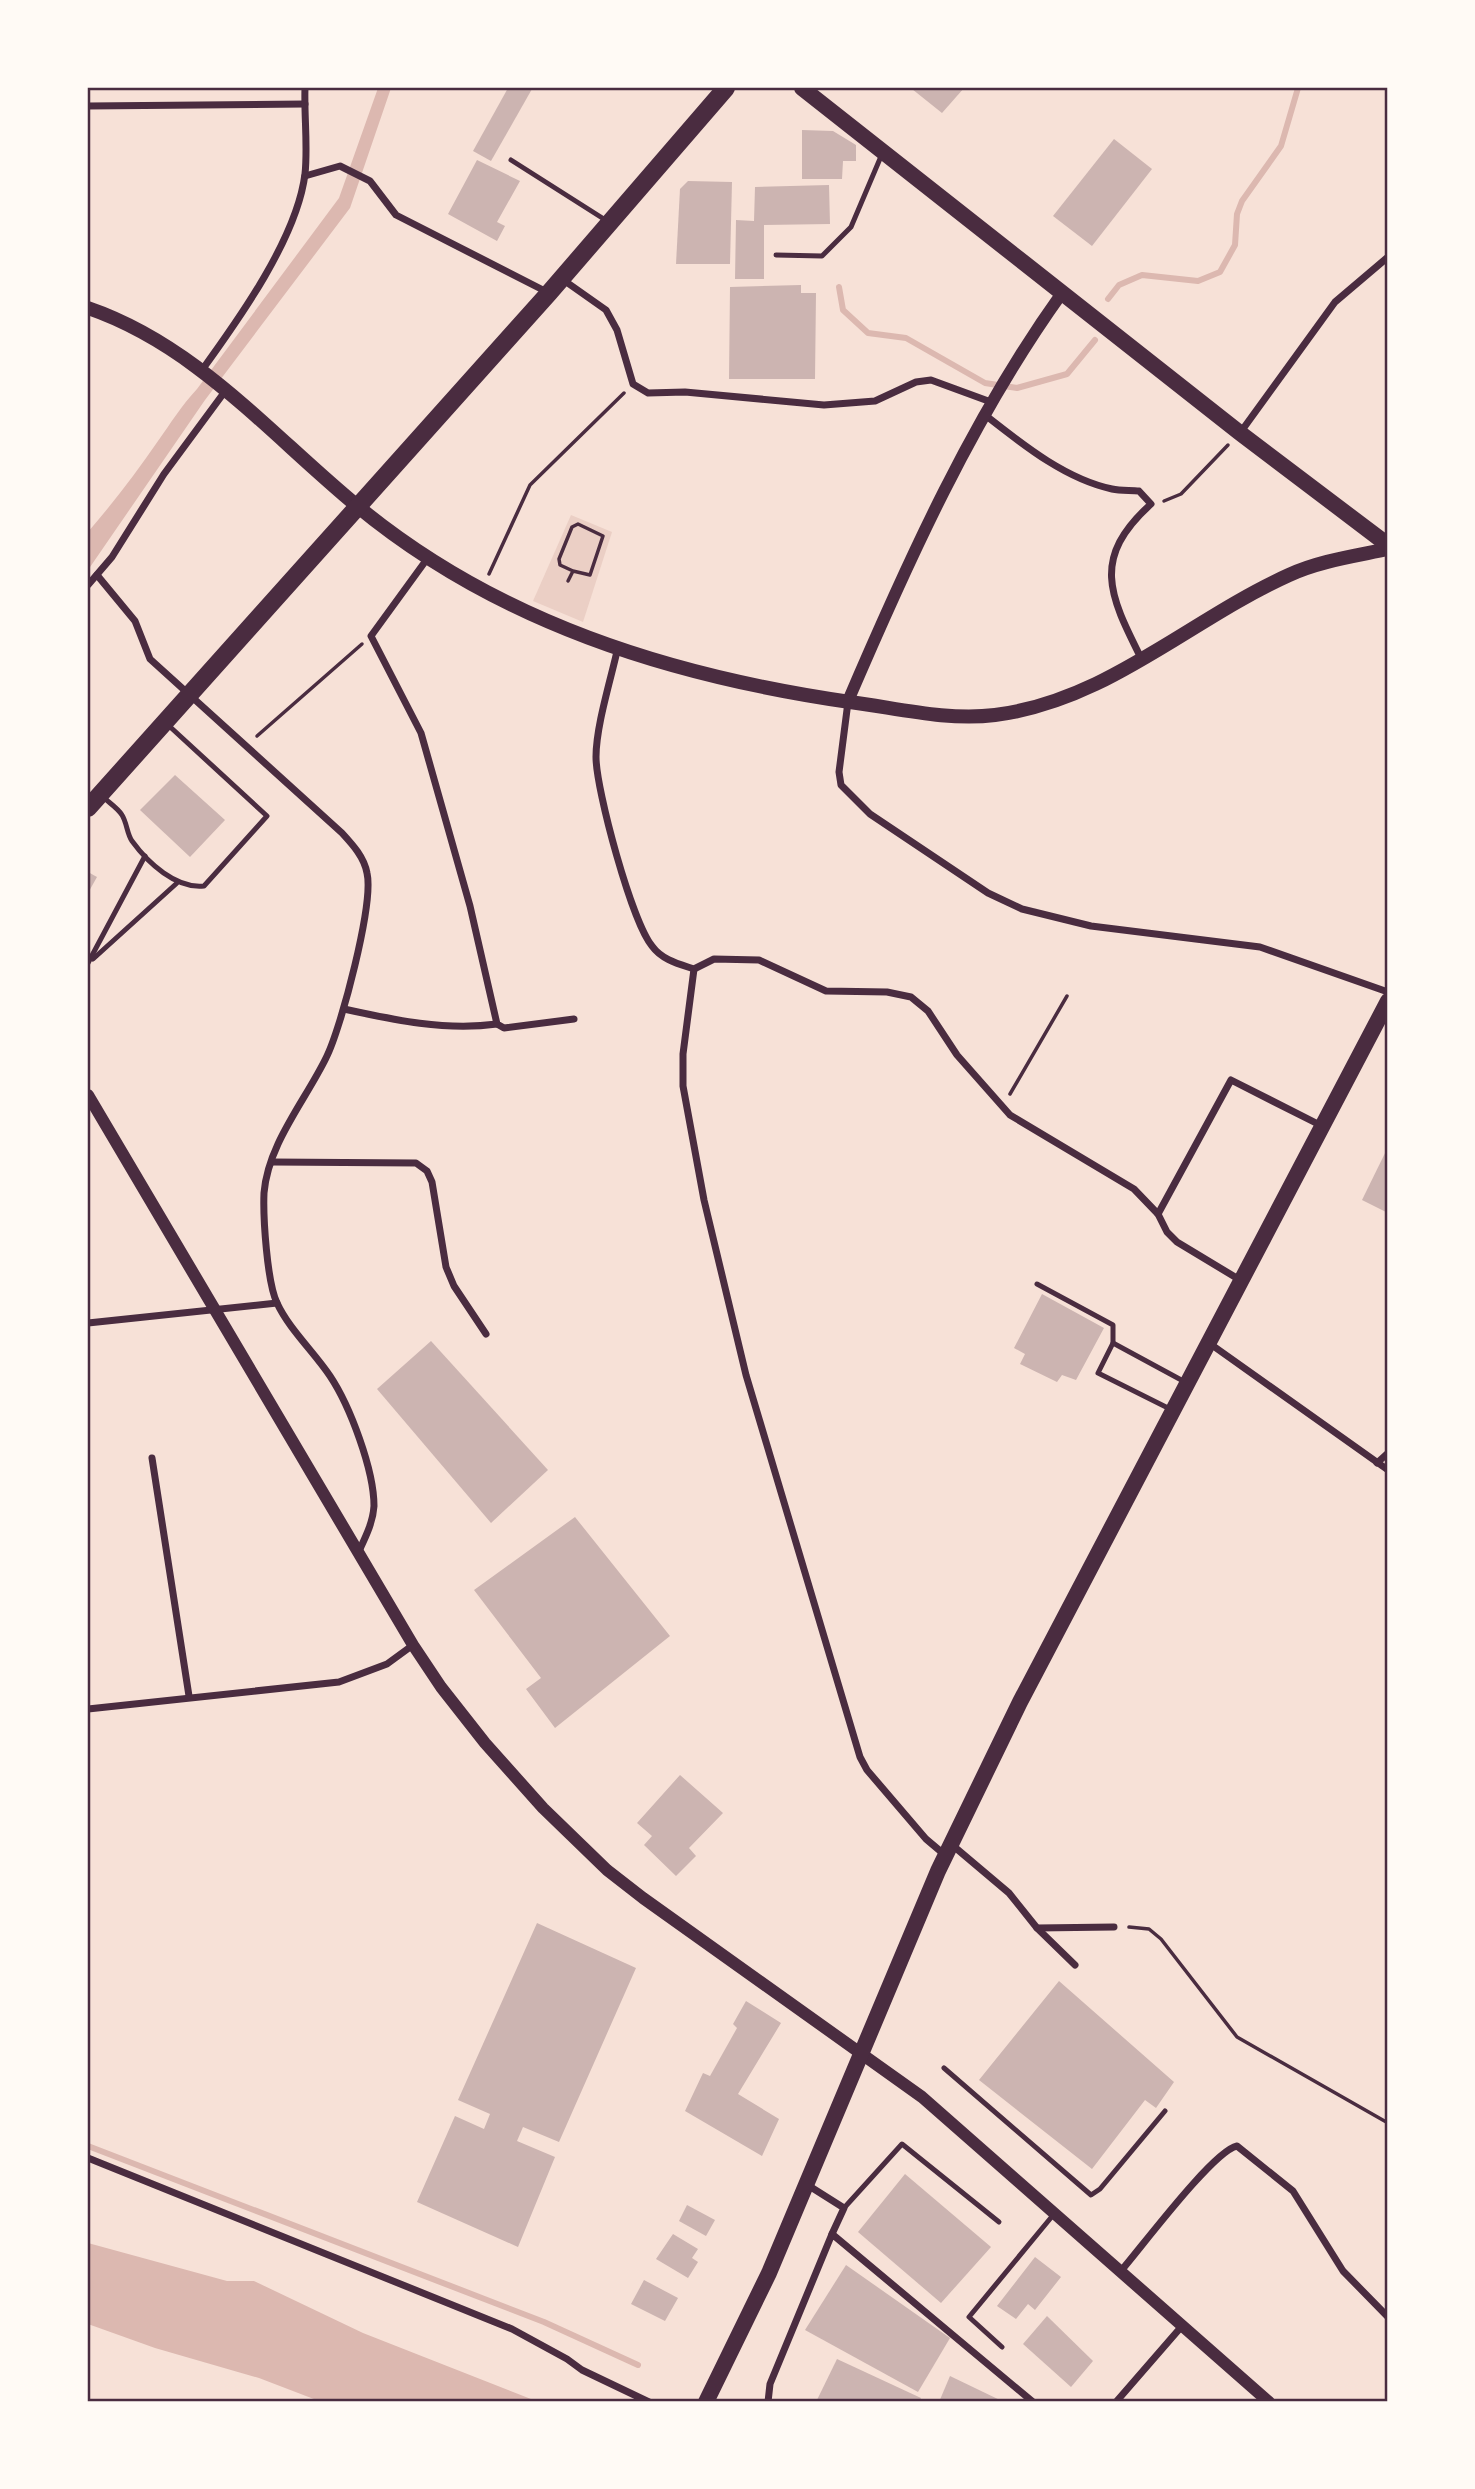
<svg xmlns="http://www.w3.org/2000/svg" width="1475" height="2489" font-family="'Archivo Narrow',sans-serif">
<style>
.green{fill:#ebcfc5}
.water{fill:#dcb8b0}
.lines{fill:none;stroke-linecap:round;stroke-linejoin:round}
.stream{stroke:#dcb8b0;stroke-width:6}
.building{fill:#ccb4b1}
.path{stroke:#4a2c40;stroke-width:3.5}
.service{stroke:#4a2c40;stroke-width:5}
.minor{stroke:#4a2c40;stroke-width:7}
.tertiary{stroke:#4a2c40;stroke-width:12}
.secondary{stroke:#4a2c40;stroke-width:14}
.primary{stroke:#4a2c40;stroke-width:16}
.trunk{stroke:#4a2c40;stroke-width:18}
.neatline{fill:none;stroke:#4a2c40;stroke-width:2.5}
</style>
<rect width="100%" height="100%" fill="#f7e1d7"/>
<path class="green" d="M571 515 612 532 583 622 533 601Z"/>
<g class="water">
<path d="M378 88H391L350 208 205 400 88 570V532C113 503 136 473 158 441 171 423 181 406 197 389L339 198Z"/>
<path d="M88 2243 227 2281H254L363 2333 536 2401H319L259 2378 155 2348 88 2324Z"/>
</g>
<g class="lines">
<g class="stream">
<path d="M839 287 843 310 868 333 906 338 985 383 1017 388 1067 374 1095 340"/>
<path d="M1108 299 1119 285 1142 275 1198 281 1220 272 1235 245 1237 214 1242 201 1281 146 1298 88"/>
<path d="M88 2146 544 2322 638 2365"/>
</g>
</g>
<g class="building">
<path d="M508 88 532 89 491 161 473 151Z"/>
<path d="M913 88H964L942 113 912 89Z"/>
<path d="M802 130 833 131 856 145V161H843L842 179H802Z"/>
<path d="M1114 139 1152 169 1092 246 1053 216Z"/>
<path d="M477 160 520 181 497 222 505 226 497 241 448 214Z"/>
<path d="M688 181 732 182 730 264H676L680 189Z"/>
<path d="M829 185 830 224 764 225V279H735L736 220 754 221 755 187Z"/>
<path d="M801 285V293H816L815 379H729L730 287Z"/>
<path d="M175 775 225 820 190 857 140 810Z"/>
<path d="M88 872 97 877 88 893Z"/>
<path d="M1388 1147V1213L1362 1200Z"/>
<path d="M1042 1294 1104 1328 1076 1380 1062 1375 1057 1382 1020 1364 1025 1354 1014 1348Z"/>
<path d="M431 1341 548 1470 491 1523 377 1389Z"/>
<path d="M575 1517 670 1636 555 1728 526 1689 541 1678 474 1590Z"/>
<path d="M680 1775 723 1813 689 1848 696 1856 676 1876 644 1845 652 1836 637 1823Z"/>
<path d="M537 1923 636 1968 559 2142 523 2127 517 2141 555 2157 518 2247 417 2202 455 2116 484 2129 490 2114 458 2100Z"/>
<path d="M1059 1981 1174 2082 1156 2108 1145 2100 1092 2169 979 2080Z"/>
<path d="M746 2001 781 2023 738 2094 779 2119 762 2156 685 2111 703 2073 710 2076 737 2028 733 2024Z"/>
<path d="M905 2174 991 2247 941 2303 858 2232Z"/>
<path d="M687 2205 715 2220 706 2236 679 2221Z"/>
<path d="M673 2234 698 2249 692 2258 698 2262 688 2278 656 2259Z"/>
<path d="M1035 2257 1061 2277 1035 2310 1028 2304 1016 2319 997 2306Z"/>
<path d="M846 2265 950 2338 918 2392 805 2330Z"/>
<path d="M644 2280 678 2298 665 2321 631 2304Z"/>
<path d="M1047 2316 1093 2361 1071 2387 1023 2344Z"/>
<path d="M837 2359 921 2398 919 2402H816Z"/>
<path d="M950 2376 1004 2402H939Z"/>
</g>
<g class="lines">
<g class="path">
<path d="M1164 501 1181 494 1228 445"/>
<path d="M489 574 530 485 624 393"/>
<path d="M568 581 573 571 560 565 559 559 572 527 578 524 603 536 590 575 573 571"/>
<path d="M257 736 362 644"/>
<path d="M1010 1094 1067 996"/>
<path d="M1129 1927 1149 1929 1161 1939 1237 2037 1388 2123"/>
</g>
<g class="service">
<path d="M511 160 607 221"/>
<path d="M776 255 822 256 851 227 882 154"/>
<path d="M102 796C108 802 118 808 122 815 127 823 127 834 132 841 148 863 176 889 204 886L267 816 167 724"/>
<path d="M93 959 177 883"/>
<path d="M88 963 145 856"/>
<path d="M1037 1284 1113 1325V1343"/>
<path d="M1170 1409 1098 1373 1113 1343 1185 1382"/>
<path d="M944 2068 1091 2195 1100 2189 1165 2111"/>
<path d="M844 2208 902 2144 999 2222"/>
<path d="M1002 2347 969 2317 1054 2214"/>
</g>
<g class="minor">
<path d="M88 106 305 104"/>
<path d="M305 176 340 166 370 181 396 215 547 292"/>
<path d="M562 279 606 310 617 330 633 384 648 393 685 392 824 405 875 401 916 382 931 380 991 402"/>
<path d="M202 370C239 319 297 238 305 174 308 146 304 116 305 88"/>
<path d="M985 415C1022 444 1065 479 1112 489 1121 491 1131 490 1139 491L1151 504C1090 559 1110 596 1142 660"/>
<path d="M1240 433 1335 302 1388 257"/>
<path d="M427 559 371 636 421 733 470 906 497 1024 504 1028 574 1019"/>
<path d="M97 575 135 621 150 659 342 833C353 845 364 857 367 873 374 903 341 1029 326 1058 305 1101 268 1144 264 1193 263 1217 267 1282 277 1303 289 1329 314 1352 330 1376 350 1406 374 1470 374 1506 373 1522 366 1536 359 1551"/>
<path d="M88 585 112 557 164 474 226 390"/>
<path d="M618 647C611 679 596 726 596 757 596 790 632 922 652 946 662 960 679 964 694 969L714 959 759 960 826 991 887 992 911 997 928 1011 957 1055 1010 1115 1134 1189 1158 1214 1167 1232 1177 1242 1240 1280"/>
<path d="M848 702 839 772 841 785 870 814 988 893 1022 909 1091 926 1260 947 1388 992"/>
<path d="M694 969 683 1054V1086L704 1200 746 1375 860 1757 867 1770 926 1839 945 1855"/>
<path d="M344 1009C394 1020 445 1031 497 1024"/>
<path d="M272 1162 416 1163 427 1171 432 1182 446 1267 454 1286 486 1334"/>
<path d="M1158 1214 1231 1080 1322 1126"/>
<path d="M88 1323 277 1303"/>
<path d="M1209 1343 1388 1470"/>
<path d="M152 1458 189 1696"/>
<path d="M1377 1463 1388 1453"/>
<path d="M88 1709 339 1682 387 1664 413 1645"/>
<path d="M951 1844 1009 1893 1037 1928 1114 1927"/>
<path d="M1037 1928 1075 1965"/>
<path d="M88 2158 512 2329 567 2359 582 2370 649 2402"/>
<path d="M806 2184 844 2208 832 2234"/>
<path d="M1120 2272C1141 2248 1213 2151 1237 2146L1293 2191 1343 2271 1388 2317"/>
<path d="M768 2402 770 2384 832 2234 1033 2402"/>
<path d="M1116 2402 1182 2326"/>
</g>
<g class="tertiary">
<path d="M848 701C908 561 973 417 1062 293"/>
<path d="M88 1095 413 1645 441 1687 485 1743 543 1808 607 1870 643 1898 922 2097 1269 2402"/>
</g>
<path class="secondary" d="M88 308C196 345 270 434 356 505 497 622 670 676 850 702 897 708 947 721 995 715 1107 701 1189 620 1289 575 1319 561 1355 556 1388 549"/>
<g class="primary">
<path d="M802 88 1240 433 1388 545"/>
<path d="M706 2402 769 2273 938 1871 1020 1702 1388 1001"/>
</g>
<path class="trunk" d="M88 808 549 293 726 88"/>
</g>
<rect width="1475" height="2489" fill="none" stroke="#fffaf5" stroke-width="178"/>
<rect x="89" y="89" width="1297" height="2311" class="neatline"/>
</svg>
